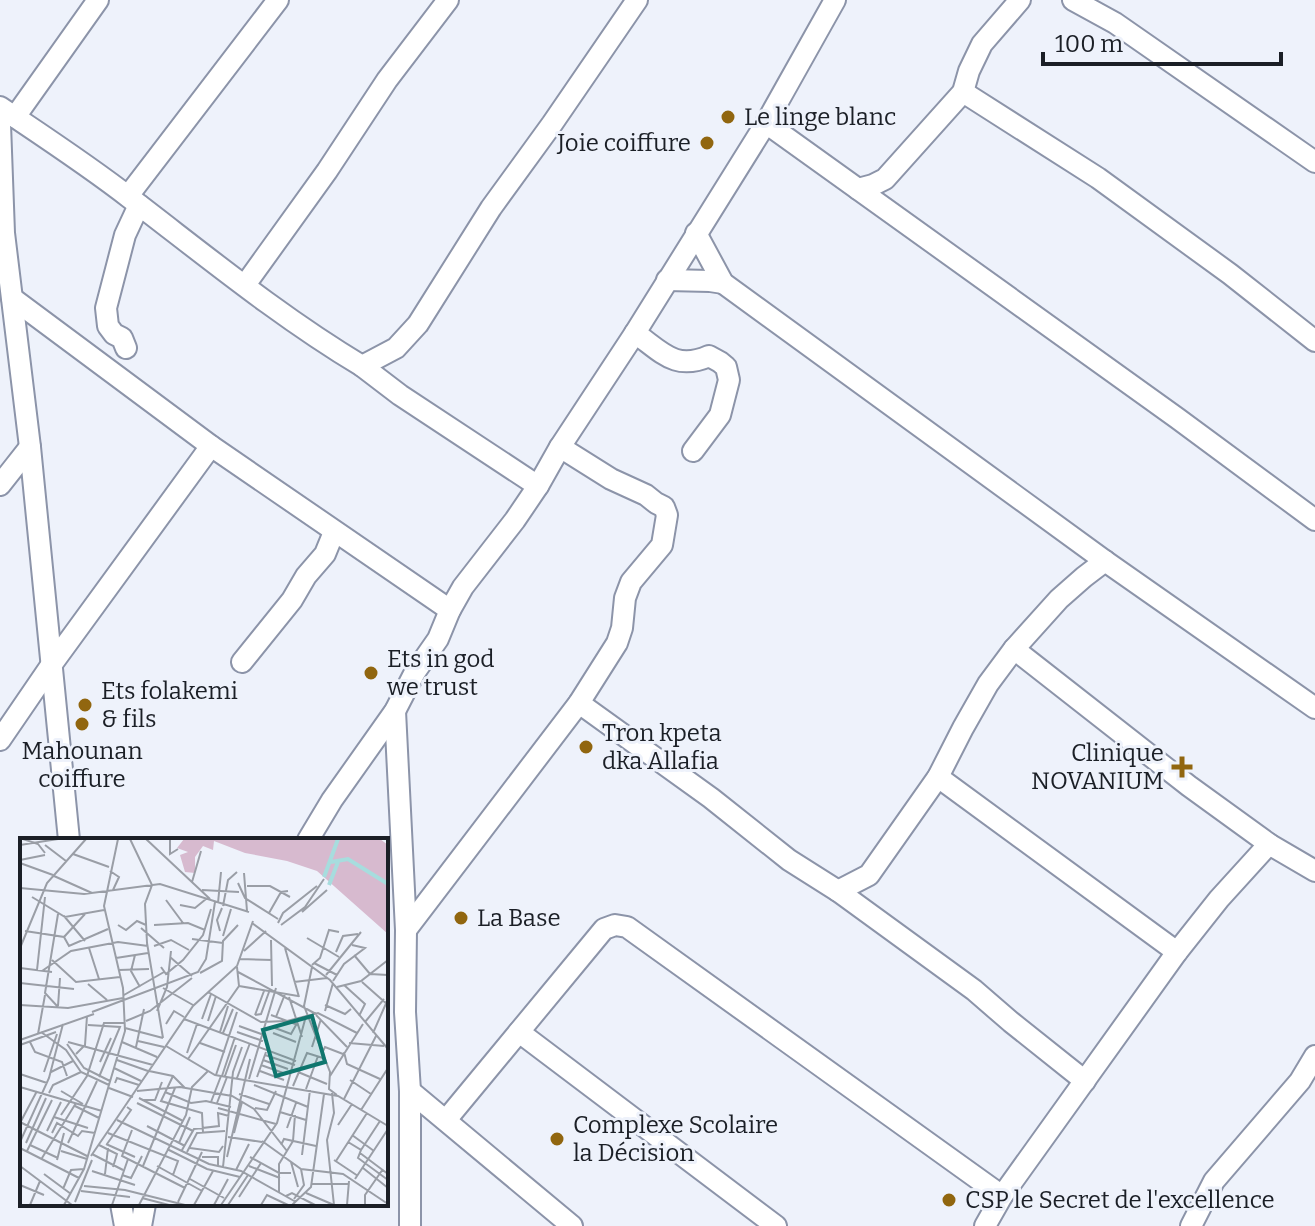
<svg xmlns="http://www.w3.org/2000/svg" width="1315" height="1226" font-family="Bitter,serif">
<style>
.lines{fill:none;stroke-linecap:round;stroke-linejoin:round}
.minor-casing{stroke:#8c94a9;stroke-width:24}
.minor{stroke:#fff;stroke-width:20}
.poi-dot{fill:#91660f;stroke:#eef2fb;stroke-width:3}
.labels{text-anchor:middle;dominant-baseline:central;stroke-width:6;stroke-linejoin:round;paint-order:stroke}
.poi-label{font-size:24px;fill:#1b1f26;stroke:#eef2fb;text-anchor:start}
.inset-river{fill:none;stroke:#a7ddde;stroke-width:4}
.inset-road{fill:none;stroke:#9a9ea6;stroke-width:2}
.view{fill:#0f766e;fill-opacity:0.15;stroke:#0f766e;stroke-width:4}
.inset-edge{fill:none;stroke:#1b1f26;stroke-width:4}
</style>
<rect width="100%" height="100%" fill="#eef2fb"/>
<g class="lines">
<defs>
<g id="minor">
<path d="M1073 0 1115 23 1315 162"/>
<path d="M963 92 1098 178 1230 274 1315 341"/>
<path d="M0 107C43 136 89 166 130 198 206 256 280 317 362 366L396 348 418 324 491 208 552 124 637 0"/>
<path d="M15 117 98 0"/>
<path d="M766 123 1177 418 1315 520"/>
<path d="M0 124 4 233 30 447 69 840"/>
<path d="M858 189 873 185 885 179 963 92 969 71 982 44 1020 0"/>
<path d="M128 196 278 0"/>
<path d="M696 233 723 283 1105 561 1315 708"/>
<path d="M667 280 710 281 723 283"/>
<path d="M245 285 327 171 387 80 448 0"/>
<path d="M12 298 211 446 450 610"/>
<path d="M635 333C662 352 675 371 709 356L720 362 726 367 729 380 720 415 693 451"/>
<path d="M126 348 122 338 114 334 108 326 106 308 125 235 139 205"/>
<path d="M362 366 400 395 538 486"/>
<path d="M0 485 30 447"/>
<path d="M1014 649 1189 786 1269 844 1315 871"/>
<path d="M242 662 292 600 306 576 325 554 334 532"/>
<path d="M579 703 711 798 789 860 838 891 974 990 1011 1022 1085 1081"/>
<path d="M395 711 406 930 405 1012 410 1091V1226"/>
<path d="M0 740 52 664 211 446"/>
<path d="M938 777 1177 952"/>
<path d="M308 840 332 800 395 711 415 672 438 639 450 610 463 587 515 520 538 486 560 447 635 333 766 123 835 0"/>
<path d="M838 891 869 875 938 777 963 728 988 684 1014 649 1059 599 1084 577 1105 561"/>
<path d="M406 930 579 703 617 643 622 628 625 598 631 582 662 545 667 515 664 507 656 503 646 495 611 479 560 447"/>
<path d="M519 1032 776 1226"/>
<path d="M410 1091 572 1226"/>
<path d="M446 1120 604 929 615 925 627 927 1002 1196"/>
<path d="M121 1204 125 1226"/>
<path d="M141 1226 145 1204"/>
<path d="M985 1226 1002 1196 1177 952 1219 899 1269 844"/>
<path d="M1191 1226 1214 1181 1300 1081 1315 1056"/>
</g>
</defs>
<use href="#minor" class="minor-casing"/>
<use href="#minor" class="minor"/>
</g>
<g class="poi-dot">
<circle cx="728" cy="117" r="8"/>
<circle cx="707" cy="143" r="8"/>
<circle cx="371" cy="673" r="8"/>
<circle cx="85" cy="705" r="8"/>
<circle cx="82" cy="724" r="8"/>
<circle cx="586" cy="747" r="8"/>
<path d="M1178 755h8v8h8v8h-8v8h-8v-8h-8v-8h8z"/>
<circle cx="461" cy="918" r="8"/>
<circle cx="557" cy="1139" r="8"/>
<circle cx="949" cy="1200" r="8"/>
</g>
<g class="labels">
<g class="poi-label">
<text x="744" y="117">Le linge blanc</text>
<text x="691" y="143" text-anchor="end">Joie coiffure</text>
<text x="387" y="659">Ets in god<tspan x="387" dy="28">we trust</tspan></text>
<text x="101" y="691">Ets folakemi<tspan x="101" dy="28">&amp; fils</tspan></text>
<text x="602" y="733">Tron kpeta<tspan x="602" dy="28">dka Allafia</tspan></text>
<text x="82" y="751" text-anchor="middle">Mahounan<tspan x="82" dy="28">coiffure</tspan></text>
<text x="1164" y="753" text-anchor="end">Clinique<tspan x="1164" dy="28">NOVANIUM</tspan></text>
<text x="477" y="918">La Base</text>
<text x="573" y="1125">Complexe Scolaire<tspan x="573" dy="28">la Décision</tspan></text>
<text x="965" y="1200">CSP le Secret de l'excellence</text>
</g>
</g>
<g transform="translate(20 838)">
<rect width="368" height="368" fill="#eef2fb"/>
<path d="M164 1H360L368 7V96L297 33 267 23 225 15 194 3 193 12 183 8 175 19V35L165 34 160 17 168 14 157 10Z" fill="#d7bacf"/>
<path class="inset-river" d="M311 24 328 21 368 46M304 39 318 1M309 47 318 24"/>
<path class="inset-road" d="M3 1 18 6 25 15M110 1 132 47 125 66 127 105 143 200M126 1 190 61M150 1V16L158 11M0 7 38 1M25 7 46 23M53 16 89 29M0 22 25 17M0 25 33 37M90 33 99 39 93 52M224 35 227 73M34 38 72 55M172 44 181 13M218 45 225 60 258 81M227 48H250L270 59M0 50 64 56 140 46 229 74M182 52 219 54M12 59 45 79 84 72M146 62 163 85M198 65 201 34M160 67 175 70 186 61M203 68 208 42 217 34M282 74 307 52M249 75 261 54 268 53M38 76 25 155 38 169M44 78 65 103M232 85 310 142 368 211M258 85 263 75 297 48M98 87 106 92 117 83 126 87M134 87 168 85 185 92M261 87 285 69 304 41M121 90 144 110M5 93 44 99 49 108 88 91M200 93 197 82 202 70M203 98 211 71M44 99 65 76M287 100 319 119M172 101 203 105M251 102 252 148M134 108 151 102 169 112M0 110 27 45 66 1M69 110 79 141M265 110 279 159M224 113 246 93M316 114 323 98 338 96M115 117 111 133 120 149M334 117 350 136 368 137M150 119 172 138M96 120 128 115M220 121 252 122M32 122 56 144 100 139M294 125 317 137M292 127 300 120 309 92 319 94M141 129 146 136 163 122 183 97 191 71M292 129 284 168 310 234 309 251 317 257M0 130 32 134M17 132 25 59M99 132 129 131M22 133 51 113 98 104 128 108M218 134 296 176M180 135 202 123 203 103 218 87M306 137 341 94M313 143 324 126 345 110 332 107M274 144 307 140M342 144 368 167M0 145 54 151M68 146 87 162M324 147 345 166 339 178M219 148 278 158M317 149 341 143 368 122M143 150 173 167M188 154 241 184 266 183M104 157 144 134M269 159 282 199M0 167 48 170 103 160M305 167 325 176 331 171M38 168 40 140M137 173 147 149 151 113M305 173 313 145M72 174 178 134 186 121 195 64M235 177 241 176 249 154M235 177 244 153M251 177 278 187M296 177 327 209M256 179 265 156M164 181 276 223M182 181 191 156M106 183 130 173 172 140M188 183 196 158M267 183 298 175 337 195M345 184 364 161M146 186 154 173 164 179M68 187 100 189 79 239M219 188 244 197M105 190 143 200M255 190 271 196 276 187M21 194 46 212 61 234 89 247M200 194 208 168M217 194 243 203M203 195 213 171M253 195 276 204M353 195 368 161M18 196 25 157M0 202 74 176M118 203 144 209M10 204 15 214 42 224 47 238M48 204 133 227M102 204 137 219M180 205 205 214M329 205 364 208M47 206 64 230 90 243M0 207 36 194M146 208 195 237 318 258 368 288M116 209 124 171M292 209 301 181M324 214 327 226 360 241M167 215 177 186M302 215 305 209 323 216M56 216 65 207 67 178M245 217 275 227M168 221 219 148 217 129M97 222 128 233M243 222 268 231M80 224 91 200M241 227 266 236M94 230 121 243M129 233 153 238 165 250M240 233 264 242M24 234 37 196M31 234 53 223M278 234 307 246M0 236 27 245M196 237 217 174M153 238 141 263 182 275 183 295M202 238 215 199M205 238 216 207M310 238 343 186M237 239 246 214M217 240 230 205M229 241 256 150M330 242 351 256M95 245 97 240 119 247M234 247 288 269M273 248 287 215 303 220M0 249 82 273M89 250 113 259M286 251 298 218M41 253 63 266M117 253 160 249 212 258 234 271 267 313M145 254 171 265 186 263 211 269M29 255 33 247 61 234M312 255 314 275 307 302 314 367M219 256 249 266M119 260 163 283M324 261 356 198M123 262H135L142 244M191 264 201 238M117 265 173 293M197 265 207 239M55 268 79 280M198 270 256 286M235 270 247 272 256 253M341 272 368 230M260 274 286 282M41 277 67 238 84 185H105M34 279 68 290M97 282 189 326 221 333 276 364M0 284 67 318M0 285 17 253M318 287 332 266M127 288 165 308M267 290 276 265M112 292 102 318 165 350M27 293 41 264M32 295 37 285 58 298 62 293 75 295M88 295 158 323 153 337M214 295 222 264M332 297 354 313M208 299 242 304M242 303 281 331 323 336 368 366M0 304 29 240 43 186M328 304 341 312 338 320 368 342M6 305 26 260M48 305 77 243M159 305 170 279M86 306 115 319M87 306 111 272 107 269M10 307 38 320M79 307 97 316 93 329M261 307 264 301 296 308M0 310 59 340M170 310 199 314 203 308M147 311 187 331 220 339M162 312 174 291 199 288 198 275 209 278M341 312 360 283M7 313 32 262M41 313 67 321M167 314 177 295 205 293M340 315 368 336M72 316 103 332M282 317 290 252M71 318 173 168 217 128 233 83M182 319H198V328M207 319 230 221M230 319 259 335H271M22 320 56 265M37 322 44 295M314 322 338 338M316 323 347 275M271 324 278 349M0 328 52 367M123 328 155 250M137 328 182 353M229 328 260 340M203 329 213 234 222 209M343 330 368 350M216 332 229 306M72 333 115 347M24 336 51 356M85 336 88 310M102 337 111 340 122 318M170 341 204 360M335 341 368 291M291 346H329M0 347 24 357M64 348 105 352 165 367M43 351 51 332 64 331M61 353 110 359M259 354V326L273 303 275 277M286 355 314 367M266 358 272 355 295 367M219 359 241 325M122 360 149 367M274 361 284 347 281 331M55 364 72 322M158 364 182 314M10 367 20 343M44 367 64 331 105 193 103 150 84 68 98 1M92 367 108 321M119 367 166 277 172 249 188 233M174 367 193 333M194 367 208 341M201 367 257 285 286 178M208 367 228 337M241 367 247 357 268 367M272 367 291 349 304 256M327 367 329 343M345 367V357L363 331"/>
<path class="view" d="M292 178 305 224 256 238 243 192Z"/>
<rect width="368" height="368" class="inset-edge"/>
</g>
<path d="M1043 52v12h238v-12" fill="none" stroke="#1b1f26" stroke-width="4"/>
<text x="1055" y="52" font-size="24" fill="#1b1f26" stroke="#eef2fb" stroke-width="6" paint-order="stroke">100 m</text>
</svg>
